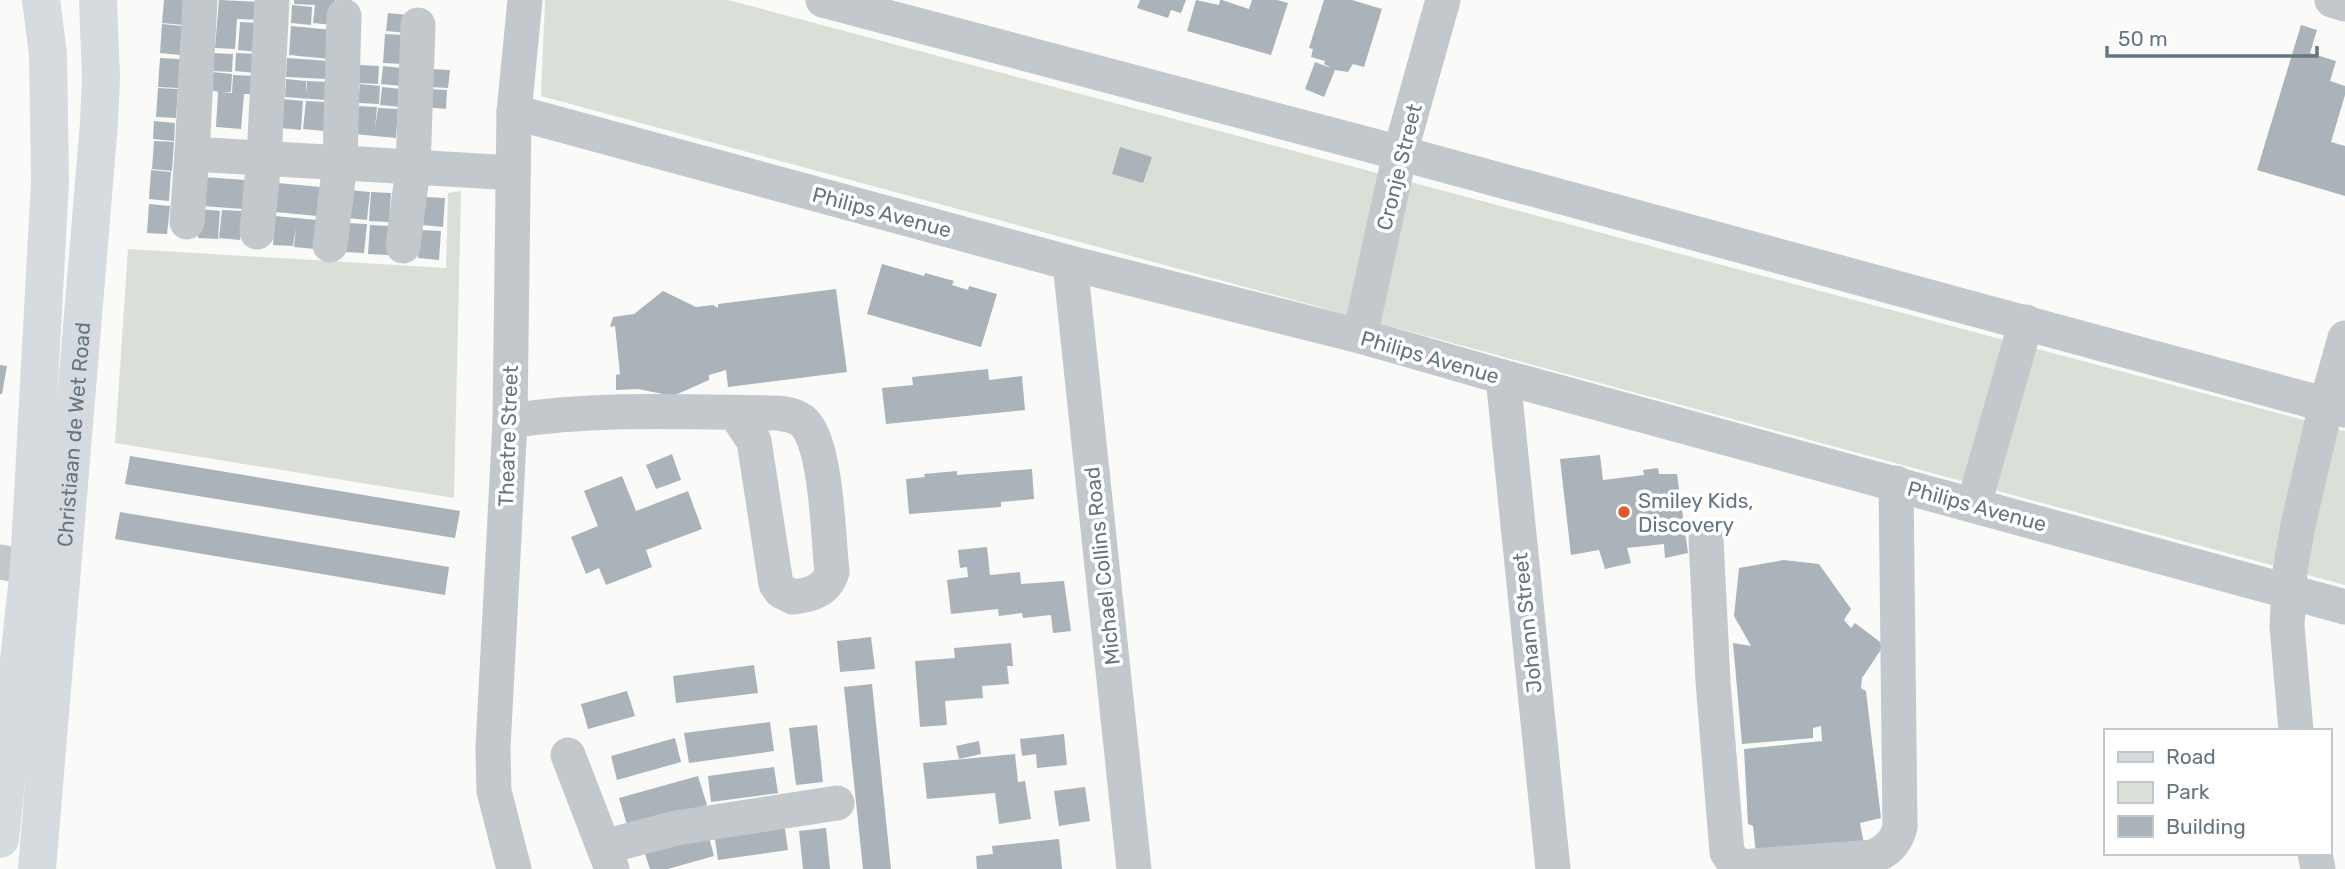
<svg xmlns="http://www.w3.org/2000/svg" width="2345" height="869" font-family="Rubik,sans-serif">
<style>
.green{fill:#dadfd7}
.building{fill:#aab3b9}
.lines{fill:none;stroke-linecap:round;stroke-linejoin:round}
.minor{stroke:#c3c8cc;stroke-width:35}
.major{stroke:#d6dbdf;stroke-width:38}
.poi-dot{fill:#e4572e;stroke:#fff;stroke-width:2.5}
.labels{text-anchor:middle;dominant-baseline:central;stroke-width:7;stroke-linejoin:round;paint-order:stroke}
.street-label{font-size:21px;fill:#657683;stroke:#fff}
.poi-label{font-size:21px;fill:#657683;stroke:#fff;text-anchor:start}
</style>
<rect width="100%" height="100%" fill="#fafaf8"/>
<g class="green">
<path d="M545 0H728L2345 431V585L541 96Z"/>
<path d="M461 191 454 498 115 443 128 249 446 268 448 193Z"/>
</g>
<g class="building">
<path d="M164 0H185L183 25 162 23Z"/>
<path d="M219 0 260 2 259 20 237 19 235 49 215 48Z"/>
<path d="M294 0H335L333 25 313 23 315 5 294 4Z"/>
<path d="M1140 0H1186L1181 13 1171 10 1168 18 1137 8Z"/>
<path d="M1196 0 1219 5 1220 0H1222L1249 9 1252 0H1277L1288 3 1271 55 1187 31Z"/>
<path d="M1324 0H1352L1382 9 1364 67 1353 64 1348 72 1335 70 1324 97 1305 89 1315 62 1331 68 1324 64 1325 61 1311 57 1313 49 1309 48Z"/>
<path d="M292 5 312 7 311 25 291 23Z"/>
<path d="M388 13 408 15 407 33 386 31Z"/>
<path d="M240 22 260 23 258 52 238 50Z"/>
<path d="M162 24 182 26 180 55 160 53Z"/>
<path d="M2301 25 2317 30 2310 53 2336 61 2330 81 2345 86V95L2331 142 2345 146V196L2257 170Z"/>
<path d="M291 26 332 30 330 59 289 55Z"/>
<path d="M385 34 405 35 403 64 383 63Z"/>
<path d="M213 53 233 54 232 72 212 71Z"/>
<path d="M236 53 257 54 255 73 235 71Z"/>
<path d="M160 58 180 59 178 88 158 87Z"/>
<path d="M287 58 329 61 327 79 286 77Z"/>
<path d="M359 65 379 66 378 84 358 83Z"/>
<path d="M383 66 403 68 402 86 381 84Z"/>
<path d="M430 69 450 70 448 88 428 87Z"/>
<path d="M212 72 232 74 231 92H222L232 93 233 75 254 76 253 94H244L241 129 216 127 218 92 211 90Z"/>
<path d="M286 79 306 81V94L307 81 328 82 326 100 285 97Z"/>
<path d="M360 84 380 86 379 104 358 103Z"/>
<path d="M382 87 402 89 401 107 380 105Z"/>
<path d="M158 88 178 89 176 118 156 117Z"/>
<path d="M427 89 447 90 446 109 425 107Z"/>
<path d="M283 99 303 101 301 130 281 128Z"/>
<path d="M306 101 326 102 324 131 303 129Z"/>
<path d="M356 106 377 107 375 128 378 108 398 109 396 138 354 134Z"/>
<path d="M154 121 175 123 174 141 153 139Z"/>
<path d="M154 141 174 142 172 171 152 169Z"/>
<path d="M1120 147 1152 157 1143 183 1112 174Z"/>
<path d="M151 170 171 172 169 201 149 199Z"/>
<path d="M204 177 245 180 243 209 202 206Z"/>
<path d="M278 183 320 187 317 216 275 212Z"/>
<path d="M349 190 370 192 367 220 347 218Z"/>
<path d="M371 192 391 193 389 222 369 221Z"/>
<path d="M425 197 445 198 443 227 423 225Z"/>
<path d="M149 204 170 206 167 234 147 233Z"/>
<path d="M200 209 220 211 218 239 198 238Z"/>
<path d="M222 210 242 211 240 240 219 238Z"/>
<path d="M275 216 317 220 315 249 294 247 296 228 293 246 273 245Z"/>
<path d="M346 223 367 224 364 253 344 252Z"/>
<path d="M370 225 391 226 388 255 368 254Z"/>
<path d="M420 230 441 231 439 260 418 258Z"/>
<path d="M882 264 924 276 925 273 954 281 952 285 968 290 969 286 997 294 981 347 867 314Z"/>
<path d="M836 289 847 372 728 387 726 370 709 375V380L673 396 638 389 616 390V375L620 374 615 326 610 327 613 317 634 314 663 291 696 307 713 305 718 308V304Z"/>
<path d="M0 365 7 366 2 394H0Z"/>
<path d="M988 369 989 380 1022 376 1025 410 886 424 882 388 913 385 912 377Z"/>
<path d="M672 454 681 480 656 489 646 465Z"/>
<path d="M1600 455 1603 480 1644 475 1643 470 1658 468 1659 474H1677L1688 553 1665 558 1664 544 1627 548 1631 563 1605 569 1599 550 1571 555 1560 459Z"/>
<path d="M130 456 460 511 455 538 125 484Z"/>
<path d="M1032 469 1034 499 1001 502V507L909 514 906 479 925 477 924 474 957 471V475Z"/>
<path d="M622 476 636 511 688 491 702 529 646 550 652 567 606 585 599 568 586 574 571 537 598 526 584 491Z"/>
<path d="M120 512 449 567 445 595 115 539Z"/>
<path d="M987 547 990 575 1020 572 1021 584 1064 581 1071 631 1053 633 1051 615 1023 618 1022 613 999 616 998 609 951 614 947 580 968 577 967 567 960 568 958 550Z"/>
<path d="M1784 560 1819 564 1851 609 1844 620 1851 628 1855 623 1884 645 1862 678 1861 688 1866 691 1881 818 1860 823 1864 844 1756 854 1753 826 1748 824 1744 749 1822 741 1821 726 1813 728V738L1742 744 1733 643 1751 646 1734 616 1739 568Z"/>
<path d="M871 637 875 669 840 672 837 641Z"/>
<path d="M1011 643 1013 666H1007L1009 684 982 686 983 698 945 701 947 725 920 727 915 661 955 658 954 648Z"/>
<path d="M754 665 758 693 676 703 673 676Z"/>
<path d="M872 684 891 869H863L844 687Z"/>
<path d="M627 691 635 716 588 729 581 704Z"/>
<path d="M770 722 774 751 689 763 684 733Z"/>
<path d="M817 725 823 782 796 785 789 728Z"/>
<path d="M1064 734 1067 765 1037 768 1036 754 1022 756 1020 739Z"/>
<path d="M675 738 681 762 617 780 611 756Z"/>
<path d="M979 741 981 754 959 759 956 746Z"/>
<path d="M1015 754 1018 782 1025 781 1031 819 999 824 995 793 927 799 923 763Z"/>
<path d="M774 767 778 793 711 802 708 776Z"/>
<path d="M698 776 707 805 628 828 619 798Z"/>
<path d="M1085 787 1090 821 1059 826 1054 791Z"/>
<path d="M784 823 788 850 718 860 714 832Z"/>
<path d="M826 828 830 869H803L799 831Z"/>
<path d="M708 833 714 856 668 869H650L644 851Z"/>
<path d="M1059 839 1062 869H977L976 856 993 854 992 846Z"/>
</g>
<g class="lines">
<g class="minor">
<path d="M200 0 192 154 513 173"/>
<path d="M823 0 1400 153 2345 410"/>
<path d="M2332 0 2345 4"/>
<path d="M514 112 1070 263 1360 336 1503 377 2345 607"/>
<path d="M187 222 192 154"/>
<path d="M257 232 264 158 272 0"/>
<path d="M330 245 340 163 344 16"/>
<path d="M403 246 413 168 418 25"/>
<path d="M1070 263 1134 869"/>
<path d="M1360 336 1400 153 1443 0"/>
<path d="M1503 377 1553 869"/>
<path d="M510 421C599 407 689 412 778 413 790 415 800 416 807 426 827 454 828 536 832 572 826 591 811 595 793 597L781 591 776 584 754 441 735 413"/>
<path d="M1974 504 2026 322"/>
<path d="M1706 539 1713 682 1727 852 1735 864 1740 867 1873 857C1888 850 1896 843 1900 827L1896 483"/>
<path d="M0 562 55 571"/>
<path d="M2296 731 2287 626 2290 571 2298 525 2326 405 2345 338"/>
<path d="M568 755 612 869"/>
<path d="M604 847 676 828 837 803"/>
<path d="M2315 853 2318 869"/>
<path d="M514 869 494 791 493 748 510 421 514 112 525 0"/>
</g>
<g class="major">
<path d="M0 839 29 567 50 182 48 54 41 0"/>
<path id="s1" d="M37 869 99 123 101 78 98 0"/>
</g>
</g>
<circle class="poi-dot" cx="1624" cy="512" r="7"/>
<g class="labels">
<g class="street-label">
<text transform="translate(1399 167) rotate(-76)">Cronje Street</text>
<text transform="translate(882 212) rotate(15)">Philips Avenue</text>
<text transform="translate(1430 357) rotate(16)">Philips Avenue</text>
<text stroke="none"><textPath href="#s1" startOffset="436">Christiaan de Wet Road</textPath></text>
<text transform="translate(508 436) rotate(-88)">Theatre Street</text>
<text transform="translate(1977 506) rotate(15)">Philips Avenue</text>
<text transform="translate(1102 566) rotate(-96)">Michael Collins Road</text>
<text transform="translate(1527 623) rotate(-96)">Johann Street</text>
</g>
<g class="poi-label">
<text x="1638" y="500">Smiley Kids,<tspan x="1638" dy="24">Discovery</tspan></text>
</g>
</g>
<rect x="2104" y="729" width="228" height="126" fill="#ffffff" stroke="#c1c8cd" stroke-width="2"/>
<rect x="2118" y="752" width="35" height="10" fill="#d6dbdf" stroke="#c1c8cd" stroke-width="2"/>
<text x="2166" y="764" font-size="21" fill="#657683">Road</text>
<rect x="2118" y="782" width="35" height="21" fill="#dadfd7" stroke="#c1c8cd" stroke-width="2"/>
<text x="2166" y="799" font-size="21" fill="#657683">Park</text>
<rect x="2118" y="816" width="35" height="21" fill="#aab3b9" stroke="#c1c8cd" stroke-width="2"/>
<text x="2166" y="834" font-size="21" fill="#657683">Building</text>
<path d="M2107 46v10h210v-10" fill="none" stroke="#657683" stroke-width="3.5"/>
<text x="2118" y="46" font-size="21" fill="#657683" stroke="#ffffff" stroke-width="5" paint-order="stroke">50 m</text>
</svg>
